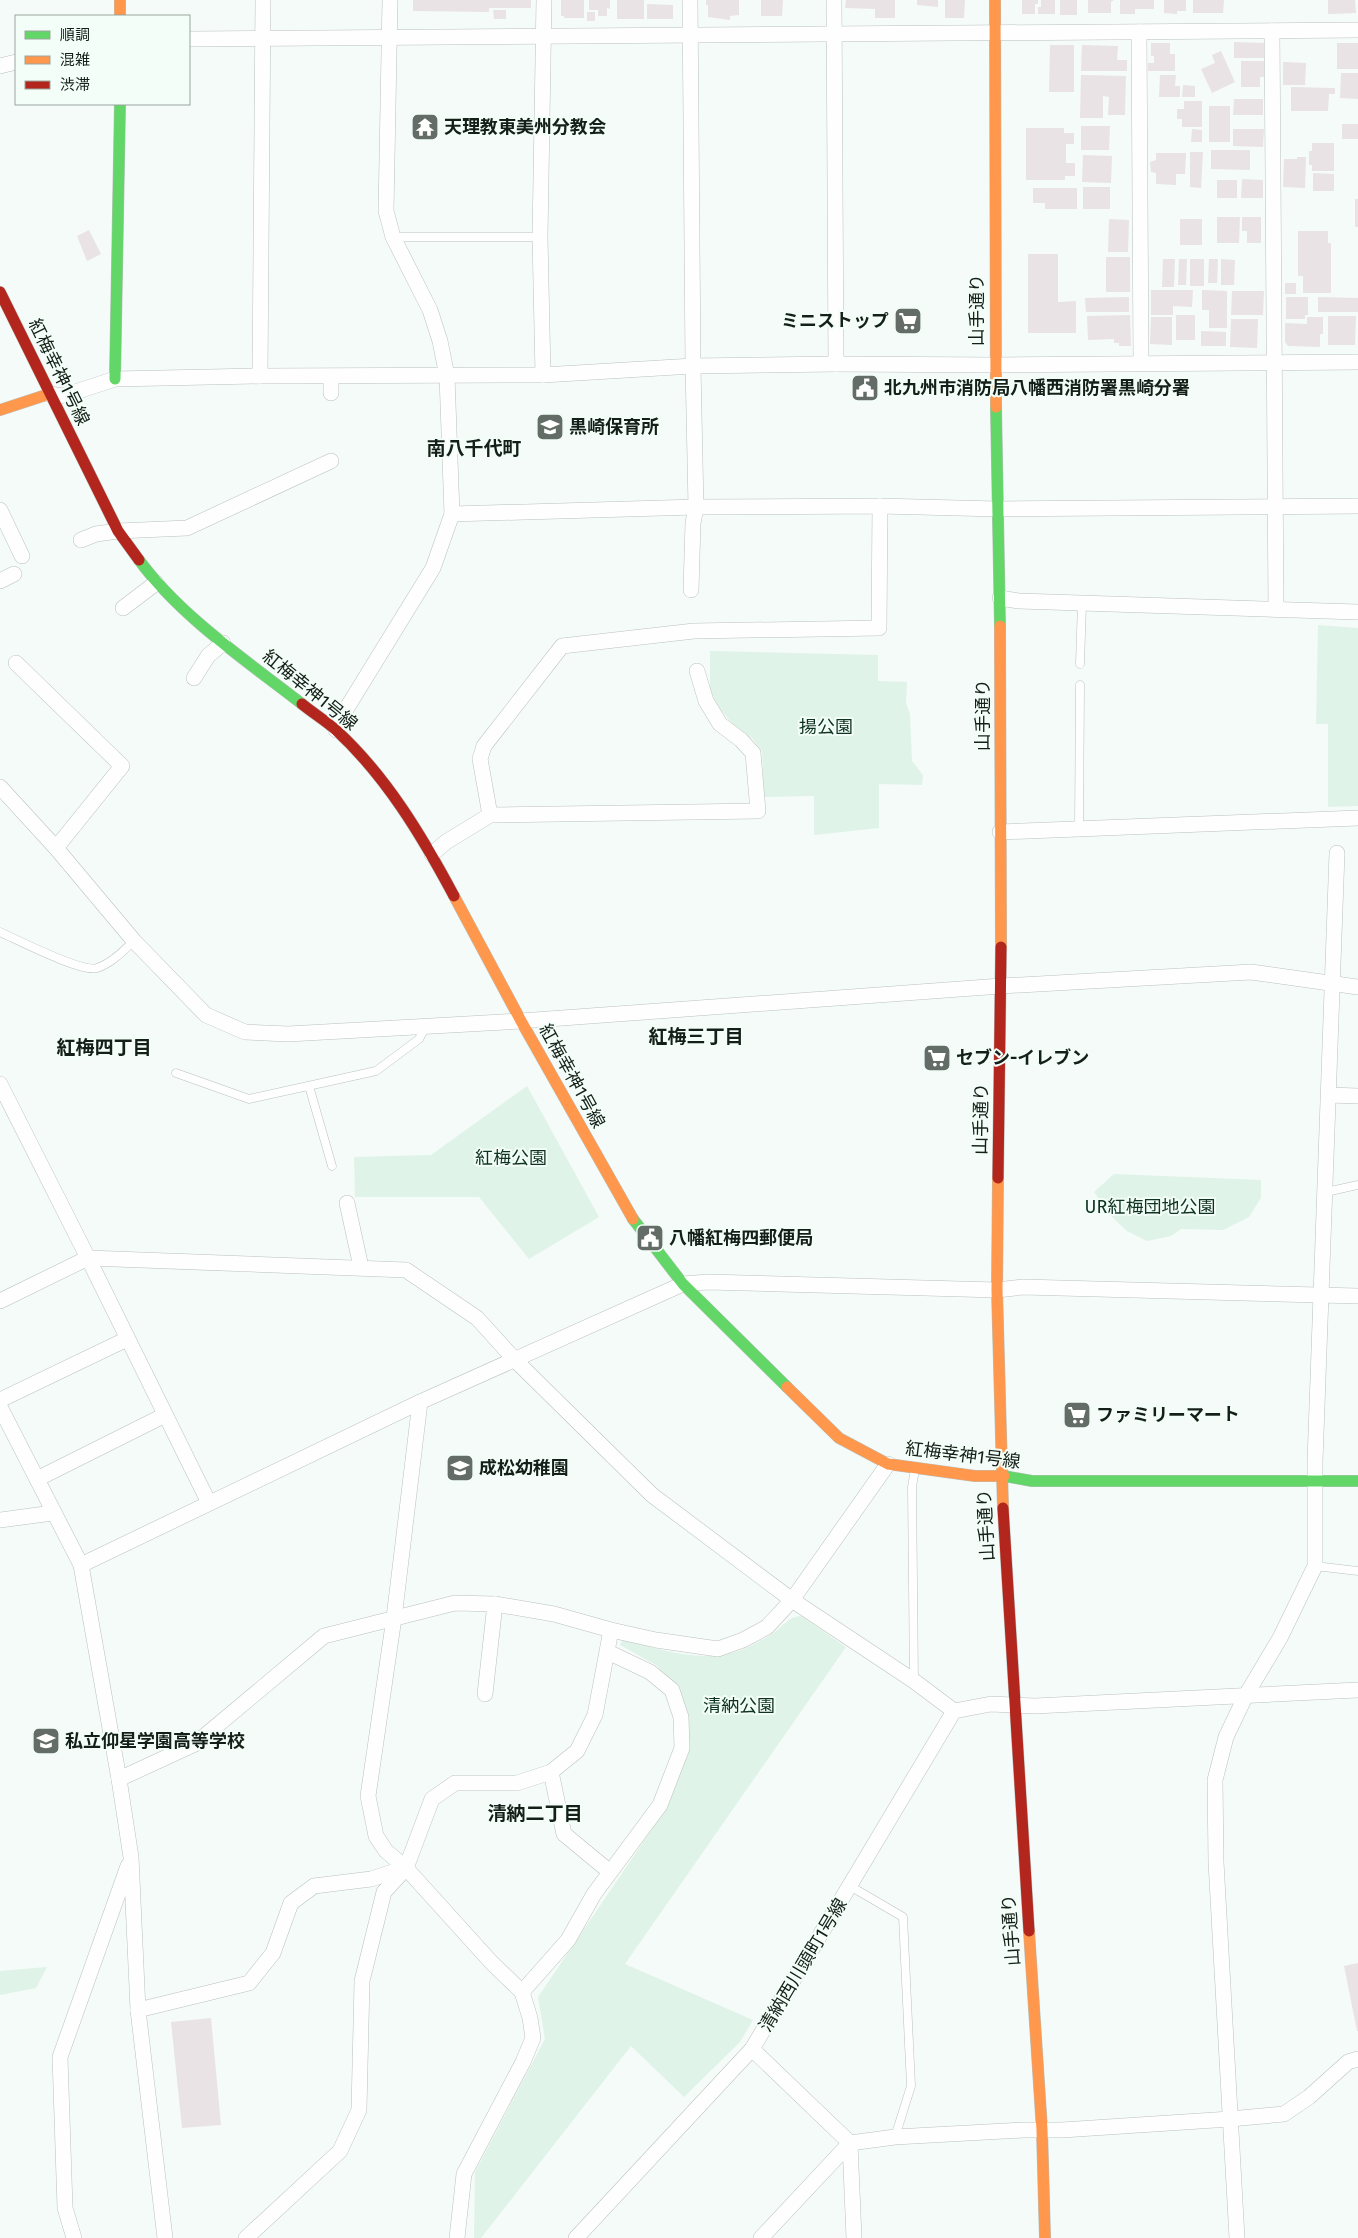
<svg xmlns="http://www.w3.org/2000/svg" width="1358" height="2238" font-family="'Fira Sans','Noto Sans JP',sans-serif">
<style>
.green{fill:#dff3e8}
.building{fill:#e9e3e5}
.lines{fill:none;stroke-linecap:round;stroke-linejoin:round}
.lane-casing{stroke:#bac2be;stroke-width:9}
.street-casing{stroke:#bac2be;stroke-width:16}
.fast-casing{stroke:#bac2be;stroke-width:12}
.slow-casing{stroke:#bac2be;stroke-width:12}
.jam-casing{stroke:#bac2be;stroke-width:12}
.lane{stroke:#fefefe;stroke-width:8}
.street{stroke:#fefefe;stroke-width:15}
.fast{stroke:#63d668;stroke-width:11}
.slow{stroke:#ff974d;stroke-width:11}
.jam{stroke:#b3261e;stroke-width:11}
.labels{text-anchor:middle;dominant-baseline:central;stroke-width:4;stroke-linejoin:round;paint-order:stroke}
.poi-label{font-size:18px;font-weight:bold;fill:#151f19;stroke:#f2fef7;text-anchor:start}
.street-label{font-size:18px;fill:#151f19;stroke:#f2fef7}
.park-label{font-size:18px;fill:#0f3322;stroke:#f2fef7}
.neighbourhood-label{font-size:19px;font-weight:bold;fill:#151f19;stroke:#f2fef7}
</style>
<rect width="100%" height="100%" fill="#f5fbf8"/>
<g class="green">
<path d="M1318 625 1358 628V806L1328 807V724H1316Z"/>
<path d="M710 651 878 655V681L907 682 906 703 910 714 912 761 923 775 922 785 879 784V828L814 835V796L764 797 762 751 752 738 735 727 721 710 710 691Z"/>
<path d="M527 1086 599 1217 529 1259 479 1197H355L354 1157 431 1155Z"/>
<path d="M1114 1174 1261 1180V1198L1249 1217 1223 1230 1181 1229 1171 1236 1147 1241 1127 1231 1111 1216 1094 1192Z"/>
<path d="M801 1616 846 1647 625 1964 753 2020 740 2042 684 2097 631 2046 481 2238H474L475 2172 545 2039 538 1997 667 1807 690 1745 684 1707 677 1687 656 1665 620 1645 623 1640C668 1651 713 1668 756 1643 763 1639 770 1636 776 1631 785 1624 789 1617 801 1616Z"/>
<path d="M47 1967 36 1988 0 1995V1971Z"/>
</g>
<g class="building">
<path d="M413 0H531V8H489V12L413 11Z"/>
<path d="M561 0H584V18H564V16H561Z"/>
<path d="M589 0H610V9L607 8V16H598V10H589Z"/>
<rect x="617" y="0" width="27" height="19"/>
<path d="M706 0H739V15L730 16V20L708 17V5H706Z"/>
<path d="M761 0H783L782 16H761Z"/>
<path d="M846 0H895V18H875V9L845 8Z"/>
<path d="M917 0H938V7L917 5Z"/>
<path d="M945 0H965L964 18H945Z"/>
<path d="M1022 0H1038V4H1035V14H1022Z"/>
<path d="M1041 0H1055V14H1038V7H1041Z"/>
<rect x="1060" y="0" width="17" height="15"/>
<path d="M1088 0H1114L1111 2V13H1088Z"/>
<path d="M1120 0H1154V9H1135V14H1120Z"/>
<path d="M1164 0H1186V11H1177V14L1164 13Z"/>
<path d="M1193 0H1224L1223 13H1193Z"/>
<path d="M1328 0H1355L1356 13 1328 14Z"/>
<path d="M647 4 673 5V19H647Z"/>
<path d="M493 10H506V19H494Z"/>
<rect x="587" y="12" width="8" height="9"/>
<path d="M1234 42 1264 43V58H1234Z"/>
<path d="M1151 43H1170V54H1175V71H1148V63H1154V56H1151Z"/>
<rect x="1337" y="43" width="21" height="26"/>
<path d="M1050 45H1074V92H1049Z"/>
<path d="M1082 45 1118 46 1117 60H1127V71H1081Z"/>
<path d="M1221 51 1235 82 1212 93 1201 69 1215 63 1212 55Z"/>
<path d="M1241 61H1264V77H1260V87H1241Z"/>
<path d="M1283 62 1306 63 1305 85H1283Z"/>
<path d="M1341 73H1358V99L1340 98Z"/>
<path d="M1081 75 1126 76 1125 115H1108L1109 97 1103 96V118H1080Z"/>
<path d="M1160 75H1176L1175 86H1180V97H1159Z"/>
<path d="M1183 85 1195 86V97H1182Z"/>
<path d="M1291 87 1335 88V94H1329L1328 111H1291Z"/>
<path d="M1234 99H1263V115H1233Z"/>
<path d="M1184 101H1202V127H1182V119H1177V109H1184Z"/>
<rect x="1209" y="106" width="21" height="36"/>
<rect x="1342" y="124" width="16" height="15"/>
<path d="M1081 126H1110L1109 150H1081Z"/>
<path d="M1026 128H1064V133H1074V144H1066V163H1075V176H1065V180H1026Z"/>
<path d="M1192 129 1202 130V142H1191Z"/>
<path d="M1233 129H1264L1263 147 1233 146Z"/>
<path d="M1312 143H1334V171H1312V165H1309V151H1312Z"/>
<path d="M1211 150H1250V170L1211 169Z"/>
<path d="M1190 152H1203L1201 188 1190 187Z"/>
<path d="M1156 153H1186L1185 174H1176V185L1156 184V173L1151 172 1150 162 1156 160Z"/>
<path d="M1083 155 1112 156 1111 183 1082 182Z"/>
<path d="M1297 157H1306L1305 188 1283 187 1284 159H1297Z"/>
<path d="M1313 173 1334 174V191H1313Z"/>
<path d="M1242 179 1263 180V198H1241Z"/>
<rect x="1217" y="180" width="20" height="18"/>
<rect x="1083" y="187" width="27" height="22"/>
<path d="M1033 188H1077V209H1045V203H1033Z"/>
<rect x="1355" y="199" width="3" height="28"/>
<path d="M1217 217H1240L1239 243H1217Z"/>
<path d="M1242 217H1261V243H1247V231H1242Z"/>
<path d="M1109 219 1129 220 1128 252H1108Z"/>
<rect x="1180" y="219" width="22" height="26"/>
<path d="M89 230 101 254 87 261 77 236Z"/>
<path d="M1298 231H1328V243H1331V293H1303V276H1298Z"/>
<path d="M1028 254H1058V302L1076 301V333H1028Z"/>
<rect x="1106" y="257" width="24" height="35"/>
<path d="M1163 259H1175L1174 287H1162Z"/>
<path d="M1179 259H1187L1186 285H1178Z"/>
<rect x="1190" y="259" width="14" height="27"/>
<path d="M1209 259H1218L1217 283H1208Z"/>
<path d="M1221 259 1235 260 1234 285H1221Z"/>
<rect x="1285" y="283" width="11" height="11"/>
<path d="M1151 290H1193L1192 307 1173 306V315H1151Z"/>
<path d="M1202 290 1227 291V328H1209V310H1202Z"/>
<path d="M1232 291H1264L1263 315H1231Z"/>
<path d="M1129 297V312H1086L1085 298Z"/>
<path d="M1286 297H1308V315H1305V319H1286Z"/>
<path d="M1318 297 1358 298V312H1318Z"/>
<path d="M1130 315 1131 346H1119V343H1114V339L1088 340 1087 316Z"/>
<rect x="1176" y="315" width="19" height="25"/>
<path d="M1328 316H1356L1355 345H1328Z"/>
<path d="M1151 317H1172V345L1150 344Z"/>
<path d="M1307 317H1323V334H1320V347L1288 346 1285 342V323L1307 324Z"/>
<path d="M1231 319H1258L1257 348 1230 347Z"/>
<path d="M1201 331 1226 332V346H1201Z"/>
<path d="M1358 1963V2031H1357L1344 1966Z"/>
<path d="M211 2018 221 2125 182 2128 171 2022Z"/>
</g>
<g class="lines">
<defs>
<g id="lane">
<path d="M393 237H540"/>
<path d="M1080 664 1082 603"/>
<path d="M1079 829 1080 685"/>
<path d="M0 932C18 940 82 973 97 968 112 963 123 951 134 941"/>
<path d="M176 1073 249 1099 376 1071 419 1039 426 1026"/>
<path d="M309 1086 332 1166"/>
<path d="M1326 1192 1358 1185"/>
<path d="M1315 1566 1358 1571"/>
<path d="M914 1681 912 1487 915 1469"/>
<path d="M850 1886 903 1917 911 2086 895 2137"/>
</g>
<g id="street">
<path d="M690 0 693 366 696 507 693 523 691 590"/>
<path d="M834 0 836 364"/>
<path d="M1272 31 1276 609"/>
<path d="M1139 32 1141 363"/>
<path d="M189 39 1358 30"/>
<path d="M0 66 16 62"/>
<path d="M543 375 540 237 544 0"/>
<path d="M260 376 263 0"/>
<path d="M331 393V377"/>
<path d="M49 394 63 396 115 379 260 376 543 375 693 366 836 364 995 365 1358 362"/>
<path d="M0 510 22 556"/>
<path d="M452 514 696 507 880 506 997 509 1358 506"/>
<path d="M81 540 96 534 118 531 187 528 331 461"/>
<path d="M0 581 14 574"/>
<path d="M1000 598 1019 601 1358 612"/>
<path d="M123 608 156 583"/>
<path d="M16 663 122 766 56 848"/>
<path d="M194 678 208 656 223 643"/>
<path d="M336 730 345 711 433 568 452 514 447 376 440 341 430 310 393 237 386 211 390 0"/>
<path d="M0 787 56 848 134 941 206 1015 245 1032 288 1034 521 1021 1001 986 1251 972 1358 987"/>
<path d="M490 815 480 759 484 746 562 646 694 631 879 628 880 506"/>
<path d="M1000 832 1358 818"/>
<path d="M432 854 446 842 490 815 758 811 753 753 741 740 720 724 706 701 697 671"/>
<path d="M0 1084 88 1258 406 1270 477 1318 515 1360 652 1495 792 1600 914 1681 954 1711"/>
<path d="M1329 1095 1358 1096"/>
<path d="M347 1203 361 1267"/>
<path d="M0 1301 88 1258 209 1503"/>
<path d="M0 1400 127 1339"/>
<path d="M420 1402 394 1618 368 1796 376 1836 386 1851 406 1868 491 1962 522 1992 530 2018 533 2038 523 2062 464 2174 457 2238"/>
<path d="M0 1407 81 1565 420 1402 683 1284 708 1282 997 1290 1023 1287 1358 1296"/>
<path d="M37 1479 165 1415"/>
<path d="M0 1520 53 1513"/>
<path d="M81 1565 119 1779 131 1857 138 2010 165 2238"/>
<path d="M485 1694 495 1604"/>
<path d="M551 1772 564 1834 610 1872"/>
<path d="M119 1779 195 1744 324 1636 455 1603 495 1604 554 1614 611 1630 656 1640 718 1649 743 1640 767 1627 792 1600 888 1464"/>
<path d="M522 1992 568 1940 594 1894 660 1805 682 1748 681 1717 672 1690 650 1672 608 1652"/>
<path d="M138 2010 249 1983 273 1953 291 1903 314 1886 371 1879 405 1868"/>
<path d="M752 2049 850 2143 854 2238"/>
<path d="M74 2238 65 2208 60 2057 128 1866"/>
<path d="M246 2238 340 2151 359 2110 362 1981 384 1892 406 1868 432 1799 455 1783H517L551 1772 577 1751 595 1715 611 1630"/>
<path d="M576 2238 752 2049 954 1711 991 1704 1035 1706 1358 1690"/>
<path d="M761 2238 850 2143 895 2137 1023 2130H1062L1230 2119 1284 2114 1309 2097 1348 2062 1358 2059"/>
<path d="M1237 2238 1216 1862 1215 1780 1226 1737 1246 1695 1280 1638 1315 1566V1461L1337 853"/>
</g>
<g id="fast">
<path d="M115 379 120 104"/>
<path d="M996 407 1000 626"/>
<path d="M139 560C181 617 247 661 302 704"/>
<path d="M633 1219 683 1284 787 1387"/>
<path d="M1004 1476 1032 1481H1358"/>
</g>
<g id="slow">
<path d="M120 0V16"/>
<path d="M995 0 996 407"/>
<path d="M0 410 49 394"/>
<path d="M1000 626 1001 947"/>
<path d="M454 896 521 1021 633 1219"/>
<path d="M998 1178 997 1290 1003 1508"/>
<path d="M787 1387 839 1438 888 1464 975 1476H1004"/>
<path d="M1029 1931 1042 2130 1045 2238"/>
</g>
<g id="jam">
<path d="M0 292 118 531 139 560"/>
<path d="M302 704C313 713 326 721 336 730 386 776 422 836 454 896"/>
<path d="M998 1178 1001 947"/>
<path d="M1003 1508 1029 1931"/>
</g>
</defs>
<use href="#lane" class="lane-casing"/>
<use href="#street" class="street-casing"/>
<use href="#fast" class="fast-casing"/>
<use href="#slow" class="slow-casing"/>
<use href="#jam" class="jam-casing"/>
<use href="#lane" class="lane"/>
<use href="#street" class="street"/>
<use href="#fast" class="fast"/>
<use href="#slow" class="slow"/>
<use href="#jam" class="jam"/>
</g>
<defs>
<symbol id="temple-square" viewBox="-11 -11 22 22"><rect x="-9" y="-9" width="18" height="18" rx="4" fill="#636c67" stroke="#f2fef7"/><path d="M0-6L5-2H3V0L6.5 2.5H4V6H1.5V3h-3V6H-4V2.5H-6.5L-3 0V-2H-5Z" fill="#fff"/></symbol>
<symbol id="supermarket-square" viewBox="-11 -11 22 22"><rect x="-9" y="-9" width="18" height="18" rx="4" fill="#636c67" stroke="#f2fef7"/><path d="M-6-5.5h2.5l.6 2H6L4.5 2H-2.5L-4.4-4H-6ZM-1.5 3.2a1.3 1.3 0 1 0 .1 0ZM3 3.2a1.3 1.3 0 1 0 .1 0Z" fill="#fff"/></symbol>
<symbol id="civic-square" viewBox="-11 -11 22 22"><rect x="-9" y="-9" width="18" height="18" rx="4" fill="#636c67" stroke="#f2fef7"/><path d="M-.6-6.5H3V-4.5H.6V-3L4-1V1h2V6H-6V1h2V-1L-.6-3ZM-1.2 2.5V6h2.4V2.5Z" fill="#fff"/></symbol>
<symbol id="school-square" viewBox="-11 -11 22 22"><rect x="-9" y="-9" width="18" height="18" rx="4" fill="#636c67" stroke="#f2fef7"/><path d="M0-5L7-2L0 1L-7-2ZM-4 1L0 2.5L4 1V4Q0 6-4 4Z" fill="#fff"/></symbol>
</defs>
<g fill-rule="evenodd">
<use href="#temple-square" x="409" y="111" width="32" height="32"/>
<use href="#supermarket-square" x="892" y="305" width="32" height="32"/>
<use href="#civic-square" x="849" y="372" width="32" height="32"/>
<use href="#school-square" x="534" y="411" width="32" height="32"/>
<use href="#supermarket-square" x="921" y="1042" width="32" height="32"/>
<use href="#civic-square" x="634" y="1222" width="32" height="32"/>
<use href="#supermarket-square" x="1061" y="1399" width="32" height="32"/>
<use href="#school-square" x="444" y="1452" width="32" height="32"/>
<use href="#school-square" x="30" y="1725" width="32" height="32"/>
</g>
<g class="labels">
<g class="poi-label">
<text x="444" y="127">天理教東美州分教会</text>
<text x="889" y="321" text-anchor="end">ミニストップ</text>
<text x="884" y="388">北九州市消防局八幡西消防署黒崎分署</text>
<text x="569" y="427">黒崎保育所</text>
<text x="956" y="1058">セブン-イレブン</text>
<text x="669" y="1238">八幡紅梅四郵便局</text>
<text x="1096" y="1415">ファミリーマート</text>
<text x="479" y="1468">成松幼稚園</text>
<text x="65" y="1741">私立仰星学園高等学校</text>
</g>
<g class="street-label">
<text transform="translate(977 310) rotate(-90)">山手通り</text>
<text transform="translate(59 372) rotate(64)">紅梅幸神1号線</text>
<text transform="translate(310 690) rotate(39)">紅梅幸神1号線</text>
<text transform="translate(983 715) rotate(-90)">山手通り</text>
<text transform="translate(572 1076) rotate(61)">紅梅幸神1号線</text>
<text transform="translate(981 1119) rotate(-89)">山手通り</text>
<text transform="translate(963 1455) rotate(7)">紅梅幸神1号線</text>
<text transform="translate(986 1525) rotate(-93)">山手通り</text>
<text transform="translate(1011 1930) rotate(-94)">山手通り</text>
<text transform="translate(803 1965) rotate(-59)">清納西川頭町1号線</text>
</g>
<g class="park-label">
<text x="826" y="727">揚公園</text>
<text x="511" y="1158">紅梅公園</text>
<text x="1150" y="1207">UR紅梅団地公園</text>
<text x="739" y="1706">清納公園</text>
</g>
<g class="neighbourhood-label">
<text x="474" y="448">南八千代町</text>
<text x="696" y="1036">紅梅三丁目</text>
<text x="104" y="1047">紅梅四丁目</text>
<text x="535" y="1813">清納二丁目</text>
</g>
</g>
<rect x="15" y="15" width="175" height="90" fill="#f2fef7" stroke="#9aa59e"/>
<rect x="25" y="31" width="25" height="8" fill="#63d668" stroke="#9aa59e"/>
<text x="60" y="40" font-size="15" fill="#151f19">順調</text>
<rect x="25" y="56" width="25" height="8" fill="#ff974d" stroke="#9aa59e"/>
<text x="60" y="65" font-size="15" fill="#151f19">混雑</text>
<rect x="25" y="81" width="25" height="8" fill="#b3261e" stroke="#9aa59e"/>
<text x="60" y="90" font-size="15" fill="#151f19">渋滞</text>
</svg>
